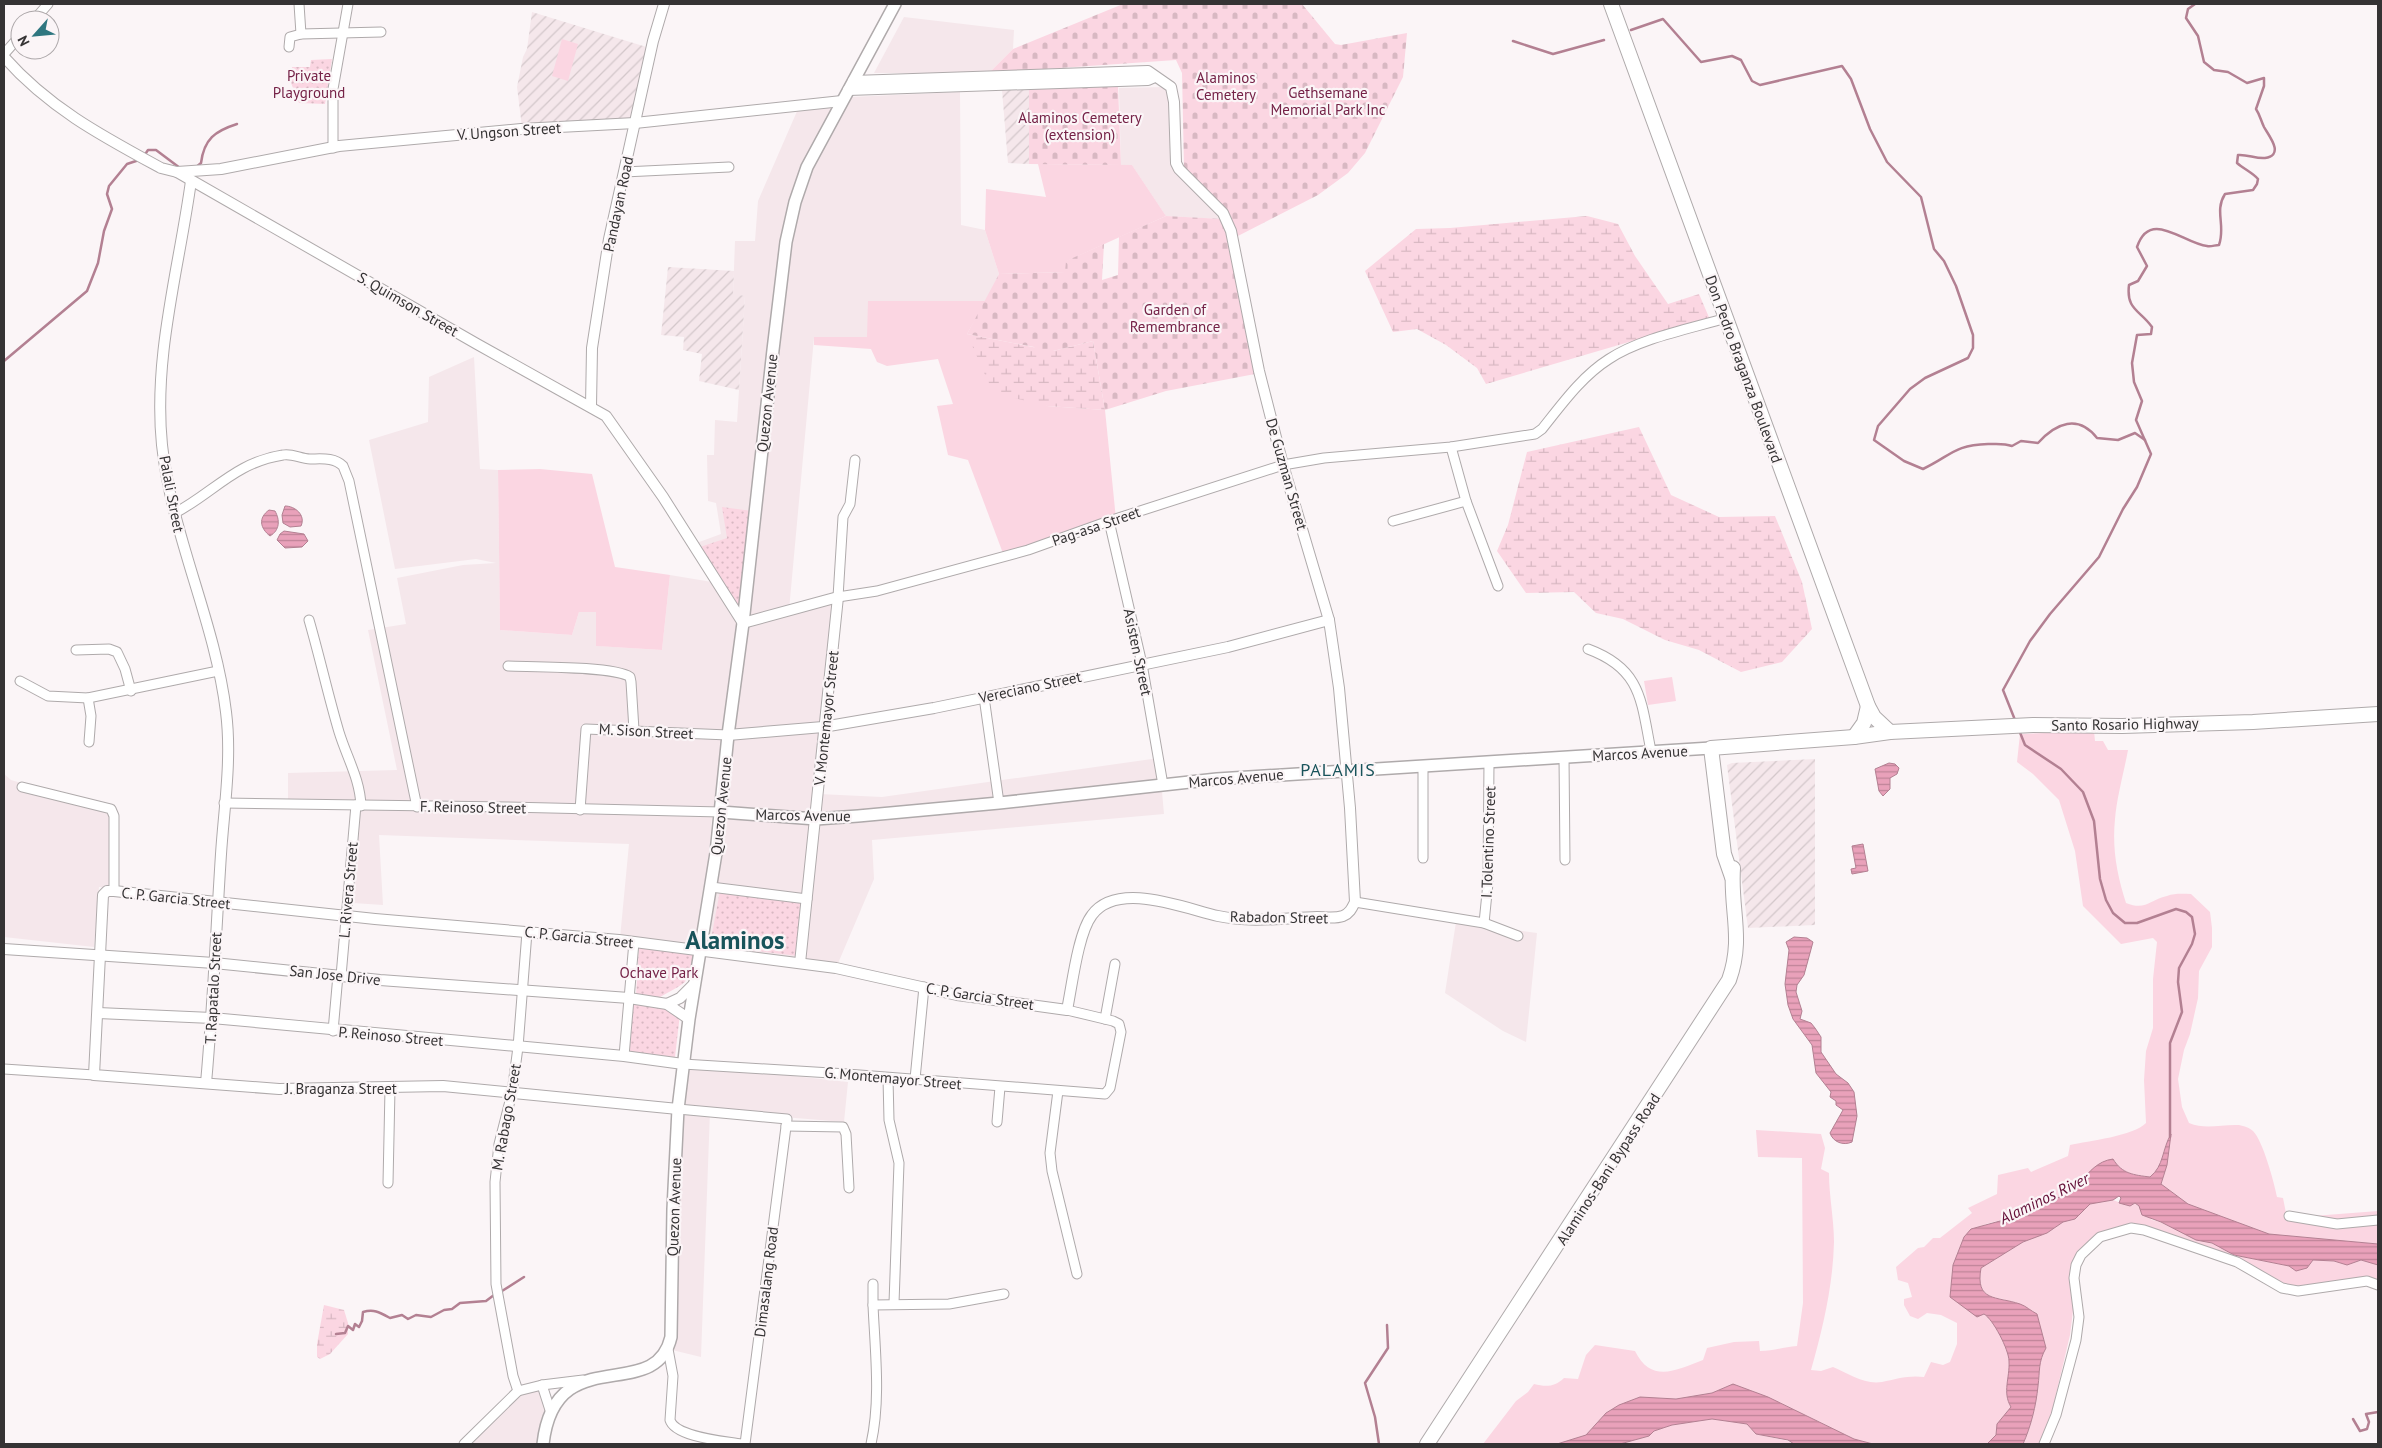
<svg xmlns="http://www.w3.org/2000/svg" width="2382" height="1448" font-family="'PT Sans',sans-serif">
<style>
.built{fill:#f5e7eb}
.industrial{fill:url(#industrial-furrows)}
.grass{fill:#fbd6e2}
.wetland{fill:url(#wetland-marsh)}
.cemetery{fill:url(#cemetery-stones)}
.park{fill:url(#park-dots)}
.water{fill:url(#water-rules);stroke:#b38092}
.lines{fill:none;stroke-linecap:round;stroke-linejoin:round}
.stream{stroke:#b38092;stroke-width:2.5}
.minor-casing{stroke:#afaaab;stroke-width:11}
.tertiary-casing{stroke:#afaaab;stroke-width:12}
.secondary-casing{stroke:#afaaab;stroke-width:14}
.primary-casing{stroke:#afaaab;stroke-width:16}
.minor{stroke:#fff;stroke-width:9}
.tertiary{stroke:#fff;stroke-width:10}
.secondary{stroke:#fff;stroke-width:11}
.primary{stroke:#fff;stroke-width:14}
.labels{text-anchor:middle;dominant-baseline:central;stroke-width:4.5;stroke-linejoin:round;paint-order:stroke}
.park-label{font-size:15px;fill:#752247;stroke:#fbf5f7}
.street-label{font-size:15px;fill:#353334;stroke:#fbf5f7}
.water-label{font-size:16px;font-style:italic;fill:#640f38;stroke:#fbf5f7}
.quarter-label{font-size:18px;letter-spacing:1px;fill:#18535a;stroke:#fbf5f7}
.town-label{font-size:25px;font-weight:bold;fill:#18535a;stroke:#fbf5f7}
</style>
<defs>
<pattern id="industrial-furrows" width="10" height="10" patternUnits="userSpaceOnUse" patternTransform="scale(1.25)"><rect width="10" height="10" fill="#f5e7eb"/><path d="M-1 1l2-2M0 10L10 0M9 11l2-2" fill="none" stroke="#d3c7ca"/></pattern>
<pattern id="wetland-marsh" width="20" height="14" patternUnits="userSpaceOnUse" patternTransform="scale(1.25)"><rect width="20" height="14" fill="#fbd6e2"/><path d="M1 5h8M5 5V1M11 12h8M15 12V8" fill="none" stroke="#d8b8c2"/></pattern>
<pattern id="cemetery-stones" width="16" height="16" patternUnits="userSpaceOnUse" patternTransform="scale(1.25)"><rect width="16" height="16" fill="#fbd6e2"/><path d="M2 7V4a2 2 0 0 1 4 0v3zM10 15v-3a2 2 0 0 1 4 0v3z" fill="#d8b8c2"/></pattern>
<pattern id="park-dots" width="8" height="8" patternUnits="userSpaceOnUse" patternTransform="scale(1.25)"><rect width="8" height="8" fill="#fbd6e2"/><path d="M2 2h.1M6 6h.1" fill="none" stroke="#d8b8c2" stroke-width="1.8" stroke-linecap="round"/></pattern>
<pattern id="water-rules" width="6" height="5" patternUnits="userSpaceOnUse" patternTransform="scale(1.25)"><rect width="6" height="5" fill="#e9a1ba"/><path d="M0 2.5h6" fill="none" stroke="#be8498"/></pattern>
</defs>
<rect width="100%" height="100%" fill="#fbf5f7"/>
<g class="built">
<path d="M904 17 1014 30 1013 49 989 73H874Z"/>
<path d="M1164 87 1170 91 1174 167 1222 217 1220 219 1166 216 1132 165H1121L1119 88Z"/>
<path d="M960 92 961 225 985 230 999 274 986 301H868V337L814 338 789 610 838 597 819 794 882 797 1159 758 1164 814 872 840 874 879 836 968 701 951 721 813 288 802V773L397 770 368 630 406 624 397 578 463 565 496 563 476 559 395 569 369 440 428 422 429 377 474 357 480 469 498 470 500 630 572 635 579 612H597V646L662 650 670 575 712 582 691 545 721 534 716 503 708 501 707 455H714L715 420 737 422 745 296 733 295 735 241H755L758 201 798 109 847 103 851 97Z"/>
<path d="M4 774 11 780 68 797 111 807 113 888 99 887 94 947 4 937Z"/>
<path d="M360 808 581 812 712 817 707 878 696 947 620 938 629 844 379 835 383 905 353 903Z"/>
<path d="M1456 922 1537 933 1526 1042 1503 1031 1445 993Z"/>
<path d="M683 1064 848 1082 844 1122 710 1111 701 1357 668 1349Z"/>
<path d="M537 1390H540L546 1411 538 1444H472L504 1410 523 1394Z"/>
</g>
<g class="industrial">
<path d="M532 12 653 49 636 125 522 127 517 87 523 57 527 49Z"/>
<path d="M1029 88V164L1008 163 1002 90Z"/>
<path d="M668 267 734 271 733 294 745 296 739 390 699 381 702 354 683 350 684 337 661 335Z"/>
<path d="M1815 759V925L1748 928 1727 765 1732 763Z"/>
</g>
<g class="grass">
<path d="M562 39 578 44 568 81 552 76Z"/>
<path d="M1038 164 1132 165 1166 216 1067 261 1066 272 999 274 985 230 986 189 1046 197Z"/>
<path d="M868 301H986L967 334 1047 406 1105 410 1116 519 1004 556 968 460 948 455 937 406 953 404 938 359 887 366 877 362 871 349 814 345V337H867Z"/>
<path d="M540 469 592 474 615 567 670 575 662 650 596 646V612H579L572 635 500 630 498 470Z"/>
<path d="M1672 677 1676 701 1648 705 1644 681Z"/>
<path d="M2094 731 2095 741H2103L2108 750H2128C2124 772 2117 796 2115 819 2112 849 2117 875 2126 903 2146 911 2149 900 2167 896 2175 893 2183 894 2191 894L2210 912 2212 928V947L2199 971 2198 998 2190 1034 2184 1050 2178 1079 2182 1107 2189 1123C2206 1130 2222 1124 2239 1125 2244 1126 2250 1128 2253 1131 2263 1141 2274 1182 2277 1197L2283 1198 2287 1218 2378 1211V1244L2269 1234 2188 1204 2161 1184 2167 1165 2170 1136C2161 1151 2164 1166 2150 1177 2134 1175 2122 1174 2113 1159L2082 1180 2072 1191 2052 1200 2037 1202 2029 1213 1986 1224 1964 1237 1959 1251 1984 1314C1993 1319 2009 1350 2009 1361 2010 1378 2002 1393 2011 1407L1997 1424 1996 1435 1987 1444H1873L1854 1439 1796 1411 1733 1384 1712 1393 1676 1399 1640 1397 1619 1405 1606 1413 1586 1435 1557 1444H1483L1516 1401 1528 1392 1534 1384C1546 1387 1555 1387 1564 1378L1578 1379 1586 1355 1595 1345 1635 1351C1651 1384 1677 1370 1703 1360L1707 1348 1734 1342 1759 1341 1760 1351C1773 1351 1784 1347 1797 1346L1803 1303 1802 1158 1758 1157 1756 1130 1821 1134 1825 1148 1821 1169 1829 1173C1829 1196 1834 1219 1834 1242 1833 1285 1823 1328 1811 1370L1821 1371 1833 1367C1848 1373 1864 1385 1882 1382 1896 1379 1909 1375 1924 1377L1931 1362 1943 1365 1950 1362 1957 1344V1323L1941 1315 1927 1313 1918 1319 1910 1316 1904 1305V1299L1912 1297 1908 1283 1898 1280 1896 1267 1918 1248 1924 1247 1933 1238H1940L1972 1213 1968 1208 1997 1194 1998 1175 2028 1168 2031 1172 2068 1156 2070 1145C2088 1141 2134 1136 2146 1123L2144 1080 2146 1051 2153 1028V979L2157 942 2153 938 2121 944 2083 906 2075 851 2059 800 2033 774 2017 762 2020 734Z"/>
<path d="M2104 1200H2113L2129 1206 2135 1203 2152 1220 2161 1222 2196 1240 2212 1243 2234 1255 2289 1266 2296 1271 2307 1268 2313 1260 2334 1261 2347 1265 2361 1260 2378 1265V1282L2301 1289 2281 1284 2266 1273 2247 1263 2124 1227 2080 1254 2070 1335 2051 1416 2048 1444H2023C2031 1426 2036 1406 2038 1386 2040 1371 2038 1362 2046 1348L2004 1299C1982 1298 1978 1288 1981 1268L2023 1242 2047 1233 2063 1222 2075 1219 2090 1204Z"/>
<path d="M1712 1419 1747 1424 1756 1434 1788 1441 1794 1444H1620L1649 1436 1654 1431 1672 1425Z"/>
</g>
<g class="wetland">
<path d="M1587 216 1618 224 1635 256 1668 304 1699 294 1711 322 1646 337 1486 384 1477 368 1446 345 1417 329 1393 332 1365 271 1416 229 1450 228Z"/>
<path d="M967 334 1053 351 1093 341 1105 410 1047 406 993 393Z"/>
<path d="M1639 427 1671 495 1719 517 1775 516 1802 582 1812 629 1782 662 1741 672 1699 650 1665 640 1623 619 1596 613 1574 592 1526 593 1497 551 1508 525 1527 452Z"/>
<path d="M324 1305 344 1310 348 1323V1334L330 1354 320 1359 317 1357V1344Z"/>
</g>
<g class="cemetery">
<path d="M1123 4H1302L1335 44 1341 45 1407 33 1403 77 1365 153 1348 173 1318 195 1236 237 1184 167 1182 73 1176 60 989 73 1013 49Z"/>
<path d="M1118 85 1121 165 1029 164V89Z"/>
<path d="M1166 216 1223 219 1225 223 1255 374 1166 391 1105 410 1093 341 1053 351 1037 352 1034 347 967 334 999 274 1065 272 1066 261 1104 244 1102 280 1118 275 1119 237Z"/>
</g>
<g class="park">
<path d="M332 59 325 104 299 103 291 83 292 67H310L311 60Z"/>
<path d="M722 507 752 511 741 611 700 547 727 538Z"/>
<path d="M721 885 805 896 798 956 710 945Z"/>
<path d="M639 946 695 954 685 982 678 987 660 997 636 995Z"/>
<path d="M633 1002 670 1010 680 1014 675 1057 628 1052Z"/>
</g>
<g class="water">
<path d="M285 506C295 506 306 515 301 526L290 527 283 523 282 515Z"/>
<path d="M269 510 275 511C280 520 280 530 270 536 260 528 258 518 269 510Z"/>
<path d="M284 531 304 534 308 541 302 547 285 548 277 540 280 534Z"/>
<path d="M1889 763 1895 764 1899 768 1897 774 1890 778V789L1883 796 1879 791 1875 769Z"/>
<path d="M1863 844 1868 871 1852 874 1851 869 1856 868 1852 846Z"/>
<path d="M1794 937 1807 938 1813 942 1804 975 1797 985 1796 992 1802 1011 1800 1019 1811 1023 1815 1028 1821 1037V1052L1836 1074 1848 1083 1854 1092 1857 1116 1852 1142C1843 1146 1833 1142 1830 1133L1843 1110 1836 1105V1101L1830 1097 1831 1092 1816 1073 1812 1045 1793 1019 1788 1005 1785 984 1789 950 1786 942Z"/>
<path d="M2171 1134 2167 1165 2161 1184 2188 1204 2269 1234 2378 1244V1265L2361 1260 2347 1265 2334 1261 2313 1260 2307 1268 2296 1271 2289 1266 2234 1255 2212 1243 2196 1240 2161 1222 2142 1215 2139 1206 2135 1203 2130 1206 2119 1203 2121 1198 2119 1196 2113 1200 2090 1204 2075 1219 2063 1222 2047 1233 2023 1242 1981 1268C1975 1302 1996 1296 2020 1304 2026 1306 2031 1311 2037 1314L2046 1348C2038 1362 2040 1371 2038 1386 2036 1406 2031 1426 2023 1444H1987L1996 1435 1997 1424 2011 1407C2002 1392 2010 1378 2009 1361 2009 1350 1993 1319 1984 1314L1977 1317 1950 1297 1953 1265 1964 1237 1971 1229 2029 1213 2037 1202 2043 1198C2079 1204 2082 1163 2113 1159 2122 1174 2134 1175 2150 1177 2164 1166 2162 1149 2171 1134Z"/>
<path d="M1733 1384 1768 1397 1854 1439 1873 1444H1794L1788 1440 1756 1434 1747 1424 1712 1419 1672 1425 1654 1431 1649 1436 1620 1444H1557L1586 1435 1606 1413 1619 1405 1640 1397 1676 1399 1712 1393Z"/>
</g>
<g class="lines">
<g class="stream">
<path d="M1631 30 1663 19 1701 62 1732 56 1741 60 1752 81 1760 85 1842 66 1851 79 1870 129 1887 162 1921 197 1934 249 1944 261 1956 286 1973 335V348L1968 358 1925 378 1910 389 1878 426 1874 440 1904 461 1923 469C1952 455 1954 445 1988 444 1997 444 2004 443 2012 446L2021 441 2038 443C2056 423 2078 414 2097 438L2118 440 2135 433 2145 440"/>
<path d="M1513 41 1553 54 1604 40"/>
<path d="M146 153 148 150H156L180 168"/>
<path d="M195 168 201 163C204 139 215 131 237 124"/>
<path d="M4 361 87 291 98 263 104 231 112 209 107 194 109 186 127 164 139 160"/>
<path d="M2015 720 2003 690 2030 641 2050 614 2099 557 2123 509 2137 487 2151 454 2136 420 2142 401 2134 382 2132 363 2137 335 2151 334 2152 327C2140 310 2126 310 2129 285L2138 281 2147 266 2137 247C2150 208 2184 244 2207 246 2211 247 2215 245 2219 245 2226 226 2214 211 2225 194L2253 190 2257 184 2258 179C2253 173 2244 169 2237 163L2238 155C2247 154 2256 159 2265 158 2285 155 2269 136 2264 127 2261 121 2260 115 2256 109L2264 86V78L2247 83 2228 72 2214 70 2204 62 2198 36 2186 18 2188 9 2195 4"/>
<path d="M2019 730 2025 745 2061 769 2083 792 2094 821 2100 879 2106 900 2113 913 2125 923H2137L2176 909 2186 912 2192 917 2195 934 2192 944 2179 968 2178 982 2182 1012 2170 1043V1137"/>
<path d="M502 1291 524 1277"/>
<path d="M336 1334 345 1333 348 1326 353 1330 355 1324 359 1327 362 1321 363 1312C374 1309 379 1312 390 1318L402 1315 408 1319 416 1315 431 1317 444 1310 452 1309 460 1303 486 1301 494 1295"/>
<path d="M2353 1419 2360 1431 2367 1429 2369 1422 2366 1414 2378 1412"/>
<path d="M1379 1444 1375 1417 1365 1383 1388 1348 1387 1325"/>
</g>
<defs>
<g id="minor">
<path d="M299 4 301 34"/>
<path d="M34 20 48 4"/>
<path d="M289 47 290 37 301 34 381 32"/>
<path d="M4 54 20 36"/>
<path d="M333 148V89L348 4"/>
<path d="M624 172 729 167"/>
<path d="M1451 447 1466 501 1498 586"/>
<path d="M855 460 850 504 843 517 838 597 877 591 1028 550 1109 521 1283 465 1324 458 1451 447 1535 434 1542 429C1562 404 1582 376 1609 359 1641 338 1689 329 1726 318"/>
<path d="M175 513C213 493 236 462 283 455 292 453 301 459 310 459 321 459 334 457 343 466L349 481 417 807"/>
<path d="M1109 521 1142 664 1163 785"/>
<path d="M1393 521 1466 501"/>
<path d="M309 620C320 658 328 695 339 732 347 758 360 779 361 806"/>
<path d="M1588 649C1642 669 1641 701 1651 751"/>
<path d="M76 650 109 649 117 652 125 669 131 691"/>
<path d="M508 666C531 667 614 666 630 677L631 682 634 730"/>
<path d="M20 681 48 696 88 698 218 671"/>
<path d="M984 697 999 803"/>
<path d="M88 698 91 716 89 742"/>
<path d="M1564 757 1565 860"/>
<path d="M1423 766V858"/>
<path d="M22 787 111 809 114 816V891"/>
<path d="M224 803 507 807 721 812"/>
<path d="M580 810 586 729 728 735"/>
<path d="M711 887 807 899"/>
<path d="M1355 902 1484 923 1518 936"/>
<path d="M1484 923 1488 883 1489 762"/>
<path d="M341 976 356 805"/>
<path d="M1105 1019 1115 964"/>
<path d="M333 1031 338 975"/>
<path d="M624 1056 634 942"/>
<path d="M683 1064 847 1074 1105 1094 1110 1088 1121 1032 1119 1024 1113 1021 1067 1010"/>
<path d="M4 1069 94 1075"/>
<path d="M888 1078 889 1120 899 1163 894 1303"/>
<path d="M915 1079 924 987"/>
<path d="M1058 1091 1050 1153 1052 1171 1077 1274"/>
<path d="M678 1109 787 1119 745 1444"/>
<path d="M997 1122 1000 1087"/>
<path d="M786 1126 843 1127 846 1134 849 1188"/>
<path d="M388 1183 390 1089"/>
<path d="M2289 1216 2337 1224 2378 1220"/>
<path d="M873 1284V1305"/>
<path d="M668 1349 673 1376 670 1420C675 1437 724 1441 741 1444"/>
<path d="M542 1385 551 1413"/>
<path d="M518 1391 513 1376 496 1284 495 1182 499 1144 512 1093 518 1047 527 932"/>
<path d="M464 1444 518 1391 542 1385 583 1380"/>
<path d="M871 1444C881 1399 875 1351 873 1305L949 1304 1004 1294"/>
<path d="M2044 1444 2056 1415 2076 1340 2079 1317 2074 1278 2076 1265 2081 1255 2100 1237 2131 1228 2144 1230 2237 1262 2282 1288 2298 1291 2367 1281 2378 1285"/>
</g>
<g id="tertiary">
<path d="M4 57C49 108 102 136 161 168L177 172 477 344 606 416 663 497 743 623 838 597C825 719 813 841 800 963"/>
<path d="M848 90 1148 80 1155 77"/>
<path d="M177 172 221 169 339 146 521 129 635 123 842 101"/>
<path d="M191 181C179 269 153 356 162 445 172 537 215 621 226 712 232 759 224 808 221 854 216 931 213 1007 206 1083"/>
<path d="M591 406 592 348 609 239 653 41 664 4"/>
<path d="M728 735 823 727 934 708 1228 647 1329 620"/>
<path d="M4 949 214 963 380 980 629 998 667 1004 689 1019"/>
<path d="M667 1004 680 998 694 984"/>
<path d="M98 1013 212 1018 624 1056 683 1064"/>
<path d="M678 1109 443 1086 279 1089 94 1075 103 895 107 891H114L375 919 619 940 836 968 957 995 1067 1010C1072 986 1078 933 1092 915 1118 880 1186 909 1218 916 1251 923 1284 918 1317 917 1326 917 1334 919 1343 916 1350 913 1352 908 1355 902L1350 808 1339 688 1329 620 1283 465 1259 371 1231 231 1223 213 1179 169 1176 163 1174 102 1171 87 1148 71 853 81"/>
</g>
<g id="secondary">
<path d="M721 812 816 819 858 816 999 803 1217 779 1711 748"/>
<path d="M543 1444C555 1338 655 1406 671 1337L673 1209 678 1109 689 1019 716 853 728 735 743 623 773 350 786 242 795 202 807 167 895 4"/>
</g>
<g id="primary">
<path d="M1611 4 1868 706 1874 717 1890 732"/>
<path d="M1854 737 1864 723 1868 706"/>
<path d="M1732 877 1724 854 1711 748 1854 737 1890 732 2033 725 2122 726 2253 722 2378 714"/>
<path d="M1427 1444 1729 980C1744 938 1730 910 1733 868"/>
</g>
</defs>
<use href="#minor" class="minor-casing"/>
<use href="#tertiary" class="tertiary-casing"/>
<use href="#secondary" class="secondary-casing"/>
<use href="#primary" class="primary-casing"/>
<use href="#minor" class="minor"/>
<use href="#tertiary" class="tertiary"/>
<use href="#secondary" class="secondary"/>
<use href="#primary" class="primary"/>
</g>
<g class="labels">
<g class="park-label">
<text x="309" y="75">Private<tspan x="309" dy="17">Playground</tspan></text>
<text x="1226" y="77">Alaminos<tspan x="1226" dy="17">Cemetery</tspan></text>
<text x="1328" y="92">Gethsemane<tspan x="1328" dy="17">Memorial Park Inc</tspan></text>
<text x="1080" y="117">Alaminos Cemetery<tspan x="1080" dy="17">(extension)</tspan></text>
<text x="1175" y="309">Garden of<tspan x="1175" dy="17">Remembrance</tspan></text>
<text x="659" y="972">Ochave Park</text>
</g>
<g class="street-label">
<text transform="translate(509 131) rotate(-4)">V. Ungson Street</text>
<text transform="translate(618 204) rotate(-78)">Pandayan Road</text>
<text transform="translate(408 304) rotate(30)">S. Quimson Street</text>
<text transform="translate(1744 369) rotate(70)">Don Pedro Braganza Boulevard</text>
<text transform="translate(767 403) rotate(-84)">Quezon Avenue</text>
<text transform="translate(1287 474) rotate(74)">De Guzman Street</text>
<text transform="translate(172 494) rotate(79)">Palali Street</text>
<text transform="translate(1096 526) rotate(-19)">Pag-asa Street</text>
<text transform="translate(1138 652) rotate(78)">Asisten Street</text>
<text transform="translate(1030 687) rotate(-12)">Vereciano Street</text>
<text transform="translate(826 718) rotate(-84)">V. Montemayor Street</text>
<text transform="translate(2125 724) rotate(-1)">Santo Rosario Highway</text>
<text transform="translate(646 731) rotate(3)">M. Sison Street</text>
<text transform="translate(1640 753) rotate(-3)">Marcos Avenue</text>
<text transform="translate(1236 778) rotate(-5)">Marcos Avenue</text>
<text transform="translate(721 806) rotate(-84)">Quezon Avenue</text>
<text transform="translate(473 807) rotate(1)">F. Reinoso Street</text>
<text transform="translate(803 815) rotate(1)">Marcos Avenue</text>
<text transform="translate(1488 842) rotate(-88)">I. Tolentino Street</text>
<text transform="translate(348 890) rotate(-85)">L. Rivera Street</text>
<text transform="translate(176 898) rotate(6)">C. P. Garcia Street</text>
<text transform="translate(1279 917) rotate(1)">Rabadon Street</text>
<text transform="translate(579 937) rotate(6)">C. P. Garcia Street</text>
<text transform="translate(335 975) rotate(6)">San Jose Drive</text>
<text transform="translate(213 988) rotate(-87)">T. Rapatalo Street</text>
<text transform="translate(980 996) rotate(9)">C. P. Garcia Street</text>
<text transform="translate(391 1036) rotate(5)">P. Reinoso Street</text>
<text transform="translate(893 1078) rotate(5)">G. Montemayor Street</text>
<text x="341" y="1088">J. Braganza Street</text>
<text transform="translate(506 1117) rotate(-80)">M. Rabago Street</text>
<text transform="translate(1608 1169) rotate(-57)">Alaminos-Bani Bypass Road</text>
<text transform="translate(674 1207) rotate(-88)">Quezon Avenue</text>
<text transform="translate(766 1282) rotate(-83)">Dimasalang Road</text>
</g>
<g class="water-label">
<text transform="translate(2044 1198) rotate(-26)">Alaminos River</text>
</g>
<g class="quarter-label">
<text x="1338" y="769">PALAMIS</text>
</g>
<g class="town-label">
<text x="735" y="940">Alaminos</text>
</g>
</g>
<rect width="2382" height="1448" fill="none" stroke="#353334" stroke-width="10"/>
<g transform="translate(35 35) rotate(243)"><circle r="24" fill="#fbf5f7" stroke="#aca7a9"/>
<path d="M0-4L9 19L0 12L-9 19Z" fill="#2f7780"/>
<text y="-8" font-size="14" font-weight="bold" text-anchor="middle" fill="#353334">N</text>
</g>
</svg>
